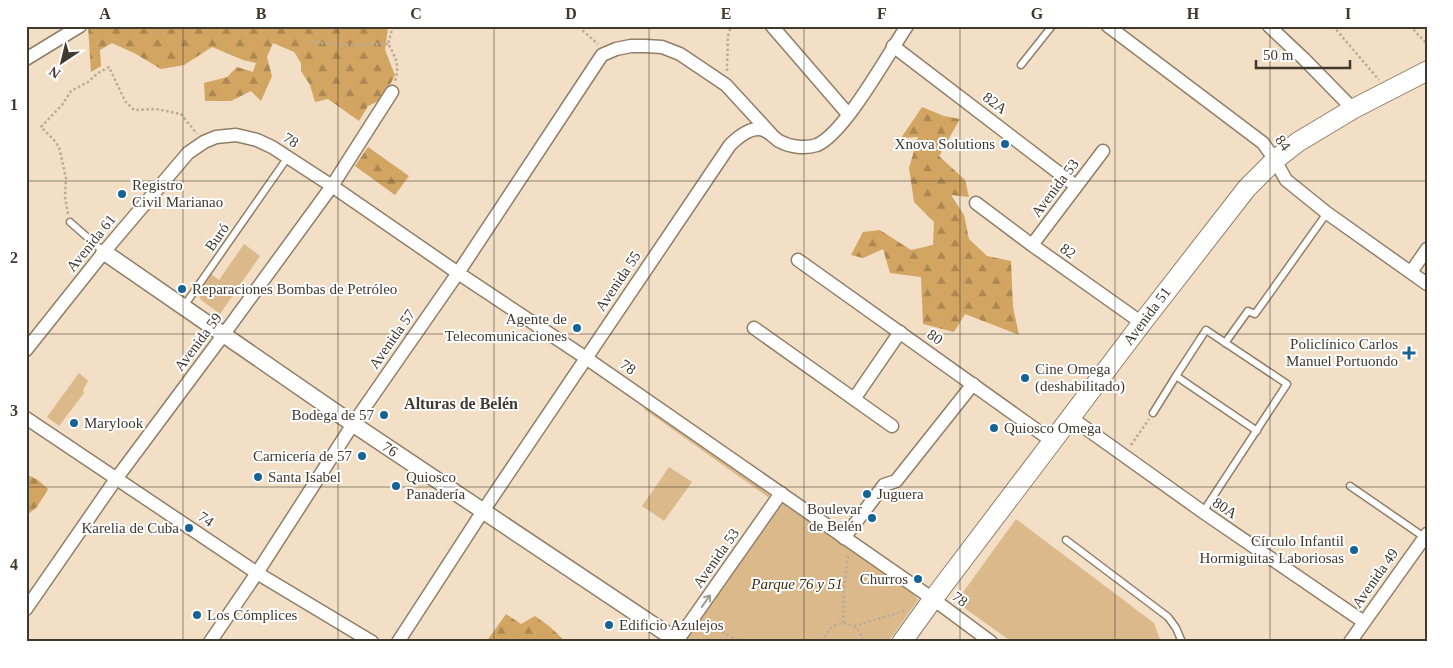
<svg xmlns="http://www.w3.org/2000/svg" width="1453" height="668" font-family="'Times New Roman',serif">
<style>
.green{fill:#dbb98b}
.forest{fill:url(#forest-firs)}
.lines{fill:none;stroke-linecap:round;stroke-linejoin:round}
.service-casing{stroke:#907f67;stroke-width:9}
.minor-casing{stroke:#907f67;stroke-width:15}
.tertiary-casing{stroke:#907f67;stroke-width:18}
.primary-casing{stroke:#907f67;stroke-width:21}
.path{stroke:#bbac97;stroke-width:2.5;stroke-dasharray:2.5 2.5;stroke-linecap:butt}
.service{stroke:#fff;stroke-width:6}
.minor{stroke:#fff;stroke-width:12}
.tertiary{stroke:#fff;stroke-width:15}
.primary{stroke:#fff;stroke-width:19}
.oneway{stroke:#a09c96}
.grid{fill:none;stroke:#40392e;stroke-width:1;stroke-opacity:0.55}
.poi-dot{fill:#166396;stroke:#fff;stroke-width:2}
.labels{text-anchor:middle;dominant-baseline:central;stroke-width:4;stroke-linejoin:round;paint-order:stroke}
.street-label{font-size:15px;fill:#40392e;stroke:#fff}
.poi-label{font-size:15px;fill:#40392e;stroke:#fff;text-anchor:start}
.park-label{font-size:15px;font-style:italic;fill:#3f2c0e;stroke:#fff}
.neighbourhood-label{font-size:16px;font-weight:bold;fill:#40392e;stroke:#fff}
.neatline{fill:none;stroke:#40392e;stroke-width:2}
.grid-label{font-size:16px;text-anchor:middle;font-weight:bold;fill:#40392e}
</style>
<defs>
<pattern id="forest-firs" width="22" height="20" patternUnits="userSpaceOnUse" patternTransform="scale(1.25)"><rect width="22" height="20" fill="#d2a563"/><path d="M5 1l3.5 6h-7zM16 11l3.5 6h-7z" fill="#ac8752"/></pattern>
</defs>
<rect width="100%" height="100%" fill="#f2dfc5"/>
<g class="green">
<path d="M244 244 260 256 220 314 201 300 197 290 210 273 219 280Z"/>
<path d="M79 373 88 381 83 390 84 393 59 426 47 417Z"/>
<path d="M646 407 770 495 768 497 644 409Z"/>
<path d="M669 467 692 482 664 521 642 506Z"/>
<path d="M783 503 914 595 918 600 888 642H689L685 639Z"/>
<path d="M1016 519 1154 623 1161 642H1012L956 602Z"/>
</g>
<g class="forest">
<path d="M88 26H385L388 28 385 50 395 75 383 99 368 106 359 121 328 99 315 102 310 85 301 71V63L294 52 273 43 267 57 272 76 261 101 251 91 231 101H205L204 83 227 77 237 67 253 72 256 63 243 60 212 47 184 65 161 69 134 53 112 43 100 50 101 66 91 72Z"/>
<path d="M922 107 944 116 960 119 939 156 965 180 969 197 951 195 964 215 969 239 987 256 1011 261 1013 307 1019 335 965 314 954 332 923 324 921 277 890 273 883 249 863 258 851 255 863 232 880 230 911 250 933 245 934 222 914 202 909 168 918 137 901 138Z"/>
<path d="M368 147 409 176 395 195 355 166Z"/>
<path d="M26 474 38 480 48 489 37 507 26 516Z"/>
<path d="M506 614 521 624 535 616 549 626 566 642H486Z"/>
</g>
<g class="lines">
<defs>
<g id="service">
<path d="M1021 65 1052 26"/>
<path d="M70 222 104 252"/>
<path d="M184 306 288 157"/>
<path d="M1225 343 1248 311 1255 314 1327 213"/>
<path d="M1153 413 1176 376"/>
<path d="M1350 486 1424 537"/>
<path d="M1203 512 1287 384 1206 330 1176 376 1257 431"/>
<path d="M1066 540 1168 617 1176 628 1182 642"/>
</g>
<g id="minor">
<path d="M772 26 848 114"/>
<path d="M1108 26 1263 143 1275 160 1286 180 1327 213 1427 284"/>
<path d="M1269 26 1304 59 1353 109"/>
<path d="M893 46 1076 186"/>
<path d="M26 59 80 26"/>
<path d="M976 203 1032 245 1142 323"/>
<path d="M1032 245 1103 151"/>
<path d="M798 260 1052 441"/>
<path d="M1411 272 1427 249"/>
<path d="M754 328 892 426"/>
<path d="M26 350 104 252 188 153 204 142 216 137 236 135 257 140 272 147 332 186 458 273 586 358 933 599 991 642"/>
<path d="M854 399 900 332"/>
<path d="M1070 417 1203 512 1364 622"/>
<path d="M26 418 257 573 372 642"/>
<path d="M844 538 884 485 896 481 973 384"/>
<path d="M26 609 116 479 224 334 332 186 392 92"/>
<path d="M677 641 781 493"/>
<path d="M210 642 257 573 353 424 458 273 602 55 616 49 631 46H645L662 47 680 54 726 85 771 134"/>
<path d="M398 642 483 511 730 145C737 138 749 128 760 129 768 130 773 137 779 141 790 147 805 149 817 145 845 133 888 54 907 26"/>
<path d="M1350 642 1427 534"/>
</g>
<path id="tertiary" d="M104 252 353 424 679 642"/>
<path id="primary" d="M902 642 933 599 1142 323 1247 188 1275 160 1298 142 1353 109 1427 71"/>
</defs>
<use href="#service" class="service-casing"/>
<use href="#minor" class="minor-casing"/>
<use href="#tertiary" class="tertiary-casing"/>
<use href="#primary" class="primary-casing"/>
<g class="path">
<path d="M393 26 388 44C396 57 400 66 395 81"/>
<path d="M580 26 582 30 598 44"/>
<path d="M1333 26 1379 80"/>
<path d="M1410 26 1427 44"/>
<path d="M311 42 346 45 388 44"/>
<path d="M727 71 728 36 731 26"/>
<path d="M68 214 65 197 66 178 59 147 54 140 41 127 62 105 71 91 88 82 98 73 109 67 125 101 134 110 156 109 181 114 197 134"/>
<path d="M1131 445 1149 419"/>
<path d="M705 622 741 642"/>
<path d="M843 623 844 589 848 555"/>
<path d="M854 626 905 611"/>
<path d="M823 642C828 618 859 617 863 642"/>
</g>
<use href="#service" class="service"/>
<use href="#minor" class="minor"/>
<use href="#tertiary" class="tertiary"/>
<use href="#primary" class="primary"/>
</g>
<defs><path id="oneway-shaft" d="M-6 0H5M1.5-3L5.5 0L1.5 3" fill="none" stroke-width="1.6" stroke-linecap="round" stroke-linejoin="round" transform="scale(1.25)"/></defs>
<use class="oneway" href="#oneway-shaft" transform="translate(706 601) rotate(-55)"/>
<path class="grid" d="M183 26V642M338 26V642M494 26V642M649 26V642M804 26V642M960 26V642M1115 26V642M1270 26V642M26 181H1427M26 334H1427M26 487H1427"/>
<g class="poi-dot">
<circle cx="1005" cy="144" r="5"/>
<circle cx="122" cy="194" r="5"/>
<circle cx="182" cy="289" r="5"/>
<circle cx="577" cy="328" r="5"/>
<path d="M1406.5 345.5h5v5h5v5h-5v5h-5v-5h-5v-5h5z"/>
<circle cx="1025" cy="378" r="5"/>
<circle cx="384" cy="415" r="5"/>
<circle cx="74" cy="423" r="5"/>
<circle cx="994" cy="428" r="5"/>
<circle cx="362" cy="456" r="5"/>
<circle cx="258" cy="477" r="5"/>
<circle cx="396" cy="486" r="5"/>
<circle cx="867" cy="494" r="5"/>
<circle cx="872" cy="518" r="5"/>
<circle cx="189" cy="528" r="5"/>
<circle cx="1354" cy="550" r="5"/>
<circle cx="918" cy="579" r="5"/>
<circle cx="197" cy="615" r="5"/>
<circle cx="609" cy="625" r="5"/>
</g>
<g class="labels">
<g class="street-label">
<text transform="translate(995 103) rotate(37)">82A</text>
<text transform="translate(291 140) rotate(32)">78</text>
<text transform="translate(1283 143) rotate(54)">84</text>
<text transform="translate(1055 188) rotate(-53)">Avenida 53</text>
<text transform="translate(217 237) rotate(-55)">Buró</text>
<text transform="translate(91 243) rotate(-51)">Avenida 61</text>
<text transform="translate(1068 251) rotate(35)">82</text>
<text transform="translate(618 281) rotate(-56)">Avenida 55</text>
<text transform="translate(1147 316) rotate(-53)">Avenida 51</text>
<text transform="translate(935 337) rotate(35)">80</text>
<text transform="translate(392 339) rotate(-55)">Avenida 57</text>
<text transform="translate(198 342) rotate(-53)">Avenida 59</text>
<text transform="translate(628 367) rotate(35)">78</text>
<text transform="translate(390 449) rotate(34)">76</text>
<text transform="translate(1225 508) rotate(34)">80A</text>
<text transform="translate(206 519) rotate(34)">74</text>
<text transform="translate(716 558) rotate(-55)">Avenida 53</text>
<text transform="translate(1375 578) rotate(-55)">Avenida 49</text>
<text transform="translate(960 599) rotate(36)">78</text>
</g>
<g class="poi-label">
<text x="995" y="144" text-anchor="end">Xnova Solutions</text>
<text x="132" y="185">Registro<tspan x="132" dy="17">Civil Marianao</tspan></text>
<text x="192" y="289">Reparaciones Bombas de Petróleo</text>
<text x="567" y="319" text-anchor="end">Agente de<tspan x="567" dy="17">Telecomunicaciones</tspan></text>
<text x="1398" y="344" text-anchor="end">Policlínico Carlos<tspan x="1398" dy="17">Manuel Portuondo</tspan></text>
<text x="1035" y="369">Cine Omega<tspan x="1035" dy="17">(deshabilitado)</tspan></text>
<text x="374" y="415" text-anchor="end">Bodega de 57</text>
<text x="84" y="423">Marylook</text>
<text x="1004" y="428">Quiosco Omega</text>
<text x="352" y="456" text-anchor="end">Carnicería de 57</text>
<text x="268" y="477">Santa Isabel</text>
<text x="406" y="477">Quiosco<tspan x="406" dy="17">Panadería</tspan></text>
<text x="877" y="494">Juguera</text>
<text x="862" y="509" text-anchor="end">Boulevar<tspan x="862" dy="17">de Belén</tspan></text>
<text x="179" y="528" text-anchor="end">Karelia de Cuba</text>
<text x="1344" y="541" text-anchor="end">Círculo Infantil<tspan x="1344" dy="17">Hormiguitas Laboriosas</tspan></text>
<text x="908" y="579" text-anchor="end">Churros</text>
<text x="207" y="615">Los Cómplices</text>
<text x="619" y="625">Edificio Azulejos</text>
</g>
<g class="park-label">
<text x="797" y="584">Parque 76 y 51</text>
</g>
<g class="neighbourhood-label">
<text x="461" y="403">Alturas de Belén</text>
</g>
</g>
<rect width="1453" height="668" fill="none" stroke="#ffffff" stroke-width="55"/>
<g transform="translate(62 62) rotate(215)" stroke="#ffffff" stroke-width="4" paint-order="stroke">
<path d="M0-4L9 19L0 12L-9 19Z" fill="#40392e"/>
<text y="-8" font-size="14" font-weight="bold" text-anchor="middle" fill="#40392e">N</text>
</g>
<path d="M1256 60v8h94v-8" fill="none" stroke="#40392e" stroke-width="2.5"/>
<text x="1263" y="60" font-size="15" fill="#40392e" stroke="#ffffff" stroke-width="4" paint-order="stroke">50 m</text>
<rect x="28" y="28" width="1398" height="612" class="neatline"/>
<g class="grid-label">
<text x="105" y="19">A</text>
<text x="261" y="19">B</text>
<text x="416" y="19">C</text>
<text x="571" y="19">D</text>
<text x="726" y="19">E</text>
<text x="882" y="19">F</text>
<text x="1037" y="19">G</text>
<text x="1193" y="19">H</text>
<text x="1348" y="19">I</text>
<text x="14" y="110">1</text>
<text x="14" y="263">2</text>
<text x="14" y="416">3</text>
<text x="14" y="570">4</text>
</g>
</svg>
